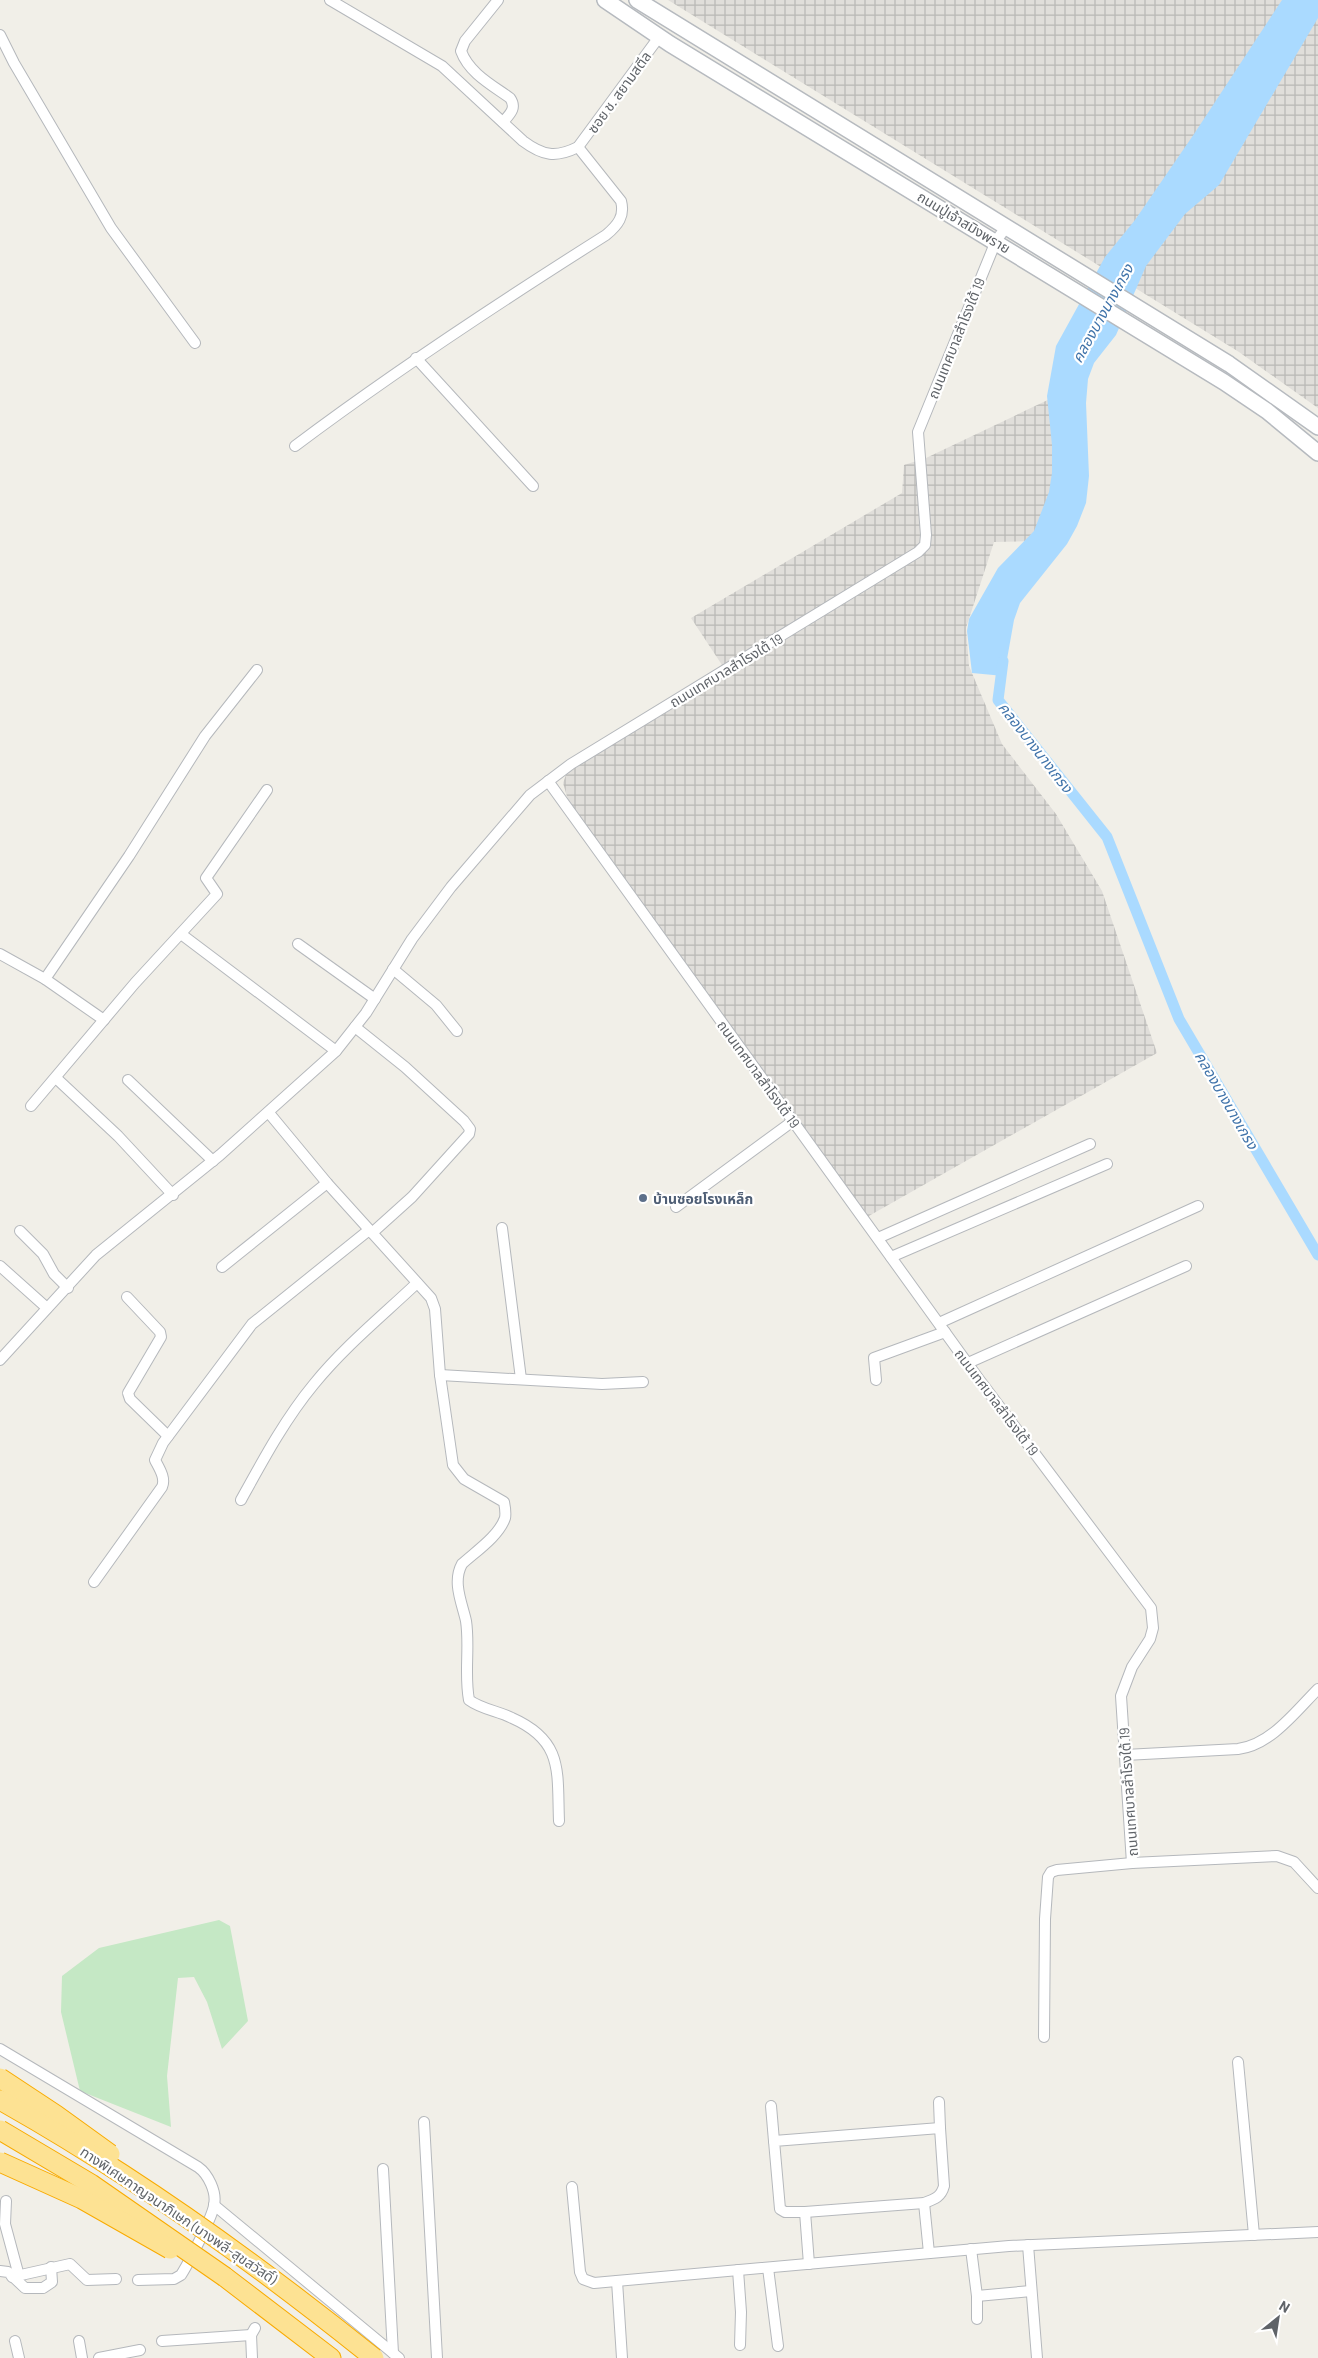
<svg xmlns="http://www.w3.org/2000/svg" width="1318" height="2358" font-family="Barlow,'Noto Sans Thai',sans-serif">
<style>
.industrial{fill:url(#industrial-grid)}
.grass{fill:#c5e8c5}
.water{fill:#aadaff}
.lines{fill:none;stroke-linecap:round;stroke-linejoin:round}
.canal{stroke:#aadaff;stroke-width:11}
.street-casing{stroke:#b5b8bc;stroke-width:12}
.secondary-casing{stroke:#b6babf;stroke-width:18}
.highway-casing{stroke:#f9ab00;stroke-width:21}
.street{stroke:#fff;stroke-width:10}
.secondary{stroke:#fff;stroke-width:15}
.highway{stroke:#fde293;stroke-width:19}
.highway-bridge-casing{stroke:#f9ab00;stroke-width:21;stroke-linecap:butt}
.highway-bridge{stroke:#fde293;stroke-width:19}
.service-dot{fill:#5c6f8a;stroke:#fff;stroke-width:2}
.labels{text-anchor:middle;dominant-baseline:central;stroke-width:4.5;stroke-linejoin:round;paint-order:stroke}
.street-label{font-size:14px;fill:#5f6368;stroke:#fff}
.service-label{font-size:14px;font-weight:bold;fill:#4e5e75;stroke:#fff;text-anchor:start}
.water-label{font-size:15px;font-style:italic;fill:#4174aa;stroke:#fff}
</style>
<defs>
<pattern id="industrial-grid" width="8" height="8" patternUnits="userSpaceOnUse" patternTransform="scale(1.25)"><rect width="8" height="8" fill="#e0deda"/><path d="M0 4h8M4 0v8" fill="none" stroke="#b9b8b5"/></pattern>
</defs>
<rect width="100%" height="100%" fill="#f1efe8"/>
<g class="industrial">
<path d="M668 0H1318V408L1239 352Z"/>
<path d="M1054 397 1053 500 1034 541 994 542 966 628 969 666 1002 744 1056 814 1102 891 1157 1053 867 1217 568 800 563 783 567 772 722 665 691 618 902 493 904 465 926 458Z"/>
</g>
<path class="grass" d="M219 1920 230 1926 248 2021 222 2049 207 2002 194 1977 178 1978 167 2076 171 2127 80 2091 61 2012 62 1976 99 1948Z"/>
<path class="water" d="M1282 0H1318V18L1219 185 1185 214 1146 266 1116 335 1094 363 1088 379 1086 403 1089 476 1086 503 1077 526 1067 544 1020 603 1014 620 1004 676 972 673 967 631 969 619 998 568 1034 531 1049 492 1052 473V445L1047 396 1056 346 1105 257 1135 220 1194 134Z"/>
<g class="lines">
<path class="canal" d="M1003 661 998 700 1107 837 1179 1019 1318 1255"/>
<defs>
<g id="street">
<path d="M330 0 442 66 523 141C543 156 556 158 578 147L659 37"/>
<path d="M498 0 465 41 461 51C469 73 492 85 510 98 517 108 510 114 503 122"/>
<path d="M0 35 14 63 111 228 195 343"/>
<path d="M416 358 533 486"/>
<path d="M295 446C396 370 500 302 606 235 618 225 625 216 621 201L578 147"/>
<path d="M548 781 978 1378 1151 1608 1153 1628 1150 1639 1132 1667 1121 1696 1132 1863 1277 1856 1294 1862 1318 1888"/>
<path d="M181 934 336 1051"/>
<path d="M298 944 375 999"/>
<path d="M0 954 45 979"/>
<path d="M393 969 436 1005 457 1031"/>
<path d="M104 1020 45 979 129 856 205 736 257 670"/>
<path d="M355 1027 405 1067 464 1121 470 1129 469 1134 412 1197 372 1233"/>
<path d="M56 1078 118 1136 173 1195"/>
<path d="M128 1080 213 1161"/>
<path d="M31 1106 135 983 217 894 206 878 267 790"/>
<path d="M269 1113 327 1183 431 1298 435 1309 440 1375 453 1465 464 1479 504 1502C505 1507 506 1513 505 1518 499 1536 475 1552 462 1564 452 1582 462 1603 466 1621 470 1647 464 1674 469 1700 481 1709 498 1711 512 1718 564 1741 557 1772 559 1821"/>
<path d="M676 1207 793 1121"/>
<path d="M502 1228 521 1379"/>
<path d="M20 1231 43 1254 54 1274 68 1288"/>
<path d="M878 1238 1090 1144"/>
<path d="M891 1257 1107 1164"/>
<path d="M0 1266 47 1308"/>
<path d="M222 1267 327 1183"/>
<path d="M127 1297 160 1332 161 1337 128 1393 130 1399 168 1436"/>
<path d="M939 1323 1198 1206"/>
<path d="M0 1360 96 1255 220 1155 336 1051 366 1013 412 939 451 887 530 795 571 764 918 552 925 545 926 535 918 432 996 241 1006 227"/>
<path d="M968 1363 1186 1266"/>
<path d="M440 1375 602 1384 643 1382"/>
<path d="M876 1380 874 1358 945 1332"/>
<path d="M241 1500C263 1460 285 1419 314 1384 344 1347 382 1316 417 1283"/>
<path d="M94 1582 162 1487C166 1478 159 1468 155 1460L163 1443 252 1324 369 1230"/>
<path d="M1125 1755 1238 1749C1271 1745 1296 1711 1318 1689"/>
<path d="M1044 2037 1045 1919 1048 1877 1051 1872 1057 1870 1132 1863"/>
<path d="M0 2049 198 2167C208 2174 217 2192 214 2205 213 2216 188 2264 181 2275L174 2279 138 2280"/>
<path d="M1238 2062 1254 2235"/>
<path d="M939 2102 940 2128"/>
<path d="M771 2106 774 2141"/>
<path d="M424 2122 437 2358"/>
<path d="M940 2128 944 2186C941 2197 935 2199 924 2203L805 2212H785L780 2209 774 2141Z"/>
<path d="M383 2169 393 2353"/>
<path d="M572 2187 580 2272 583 2279 594 2283 1009 2246 1318 2232"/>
<path d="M6 2201 5 2224 19 2276"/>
<path d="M924 2203 929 2253"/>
<path d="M214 2205 399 2358"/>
<path d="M805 2212 809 2264"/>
<path d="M1028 2245 1037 2358"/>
<path d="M971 2249 977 2296V2319"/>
<path d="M768 2268 778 2346"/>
<path d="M738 2270 741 2312 740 2345"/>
<path d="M0 2271 8 2272 25 2288H43L52 2282 51 2267"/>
<path d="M12 2277 70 2264 87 2280 116 2279"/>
<path d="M617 2281 622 2358"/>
<path d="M977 2296 1031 2291"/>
<path d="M15 2341 19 2358"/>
<path d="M79 2341 82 2358"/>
<path d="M162 2341 251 2335"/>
<path d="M99 2358 140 2350"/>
<path d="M252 2358 251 2335 255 2328"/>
</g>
<g id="secondary">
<path d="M605 0 670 44 1224 382 1267 411 1318 453"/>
<path d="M637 0 1229 364 1318 427"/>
</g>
<path id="highway" d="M225 2277 331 2358"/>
</defs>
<use href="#street" class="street-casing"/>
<use href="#secondary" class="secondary-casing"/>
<use href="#highway" class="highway-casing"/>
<use href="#street" class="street"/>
<use href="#secondary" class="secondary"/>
<use href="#highway" class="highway"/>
<defs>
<g id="highway-bridge">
<path d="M0 2078 56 2115 110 2154"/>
<path d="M0 2100C132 2174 256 2263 374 2358"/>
<path d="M0 2130 91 2184 225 2277"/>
<path d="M0 2162 82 2199 170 2249"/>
</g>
</defs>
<use href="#highway-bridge" class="highway-bridge-casing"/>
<use href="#highway-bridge" class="highway-bridge"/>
</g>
<circle class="service-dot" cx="643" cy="1198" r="5"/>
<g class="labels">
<g class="street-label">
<text transform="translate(619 92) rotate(-54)">ซอย ช. สยามสตีล</text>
<text transform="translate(964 222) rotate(31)">ถนนปู่เจ้าสมิงพราย</text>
<text transform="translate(956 338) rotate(-68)">ถนนเทศบาลสำโรงใต้ 19</text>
<text transform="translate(726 670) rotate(-31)">ถนนเทศบาลสำโรงใต้ 19</text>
<text transform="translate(759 1074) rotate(54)">ถนนเทศบาลสำโรงใต้ 19</text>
<text transform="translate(997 1402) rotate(53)">ถนนเทศบาลสำโรงใต้ 19</text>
<text transform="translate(1128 1792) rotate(-94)">ถนนเทศบาลสำโรงใต้ 19</text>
<text transform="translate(179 2215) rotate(34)">ทางพิเศษกาญจนาภิเษก (บางพลี-สุขสวัสดิ์)</text>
</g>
<g class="service-label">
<text x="653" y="1198">บ้านซอยโรงเหล็ก</text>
</g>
<g class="water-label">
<text transform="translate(1102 313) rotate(-61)">คลองบางนางเกรง</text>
<text transform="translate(1036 747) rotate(52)">คลองบางนางเกรง</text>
<text transform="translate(1227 1100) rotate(60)">คลองบางนางเกรง</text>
</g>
</g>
<g transform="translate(1278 2318) rotate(30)" stroke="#ffffff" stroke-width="4" paint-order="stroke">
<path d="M0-4L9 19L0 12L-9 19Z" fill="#5f6368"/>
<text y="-8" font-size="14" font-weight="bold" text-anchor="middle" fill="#5f6368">N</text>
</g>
</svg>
